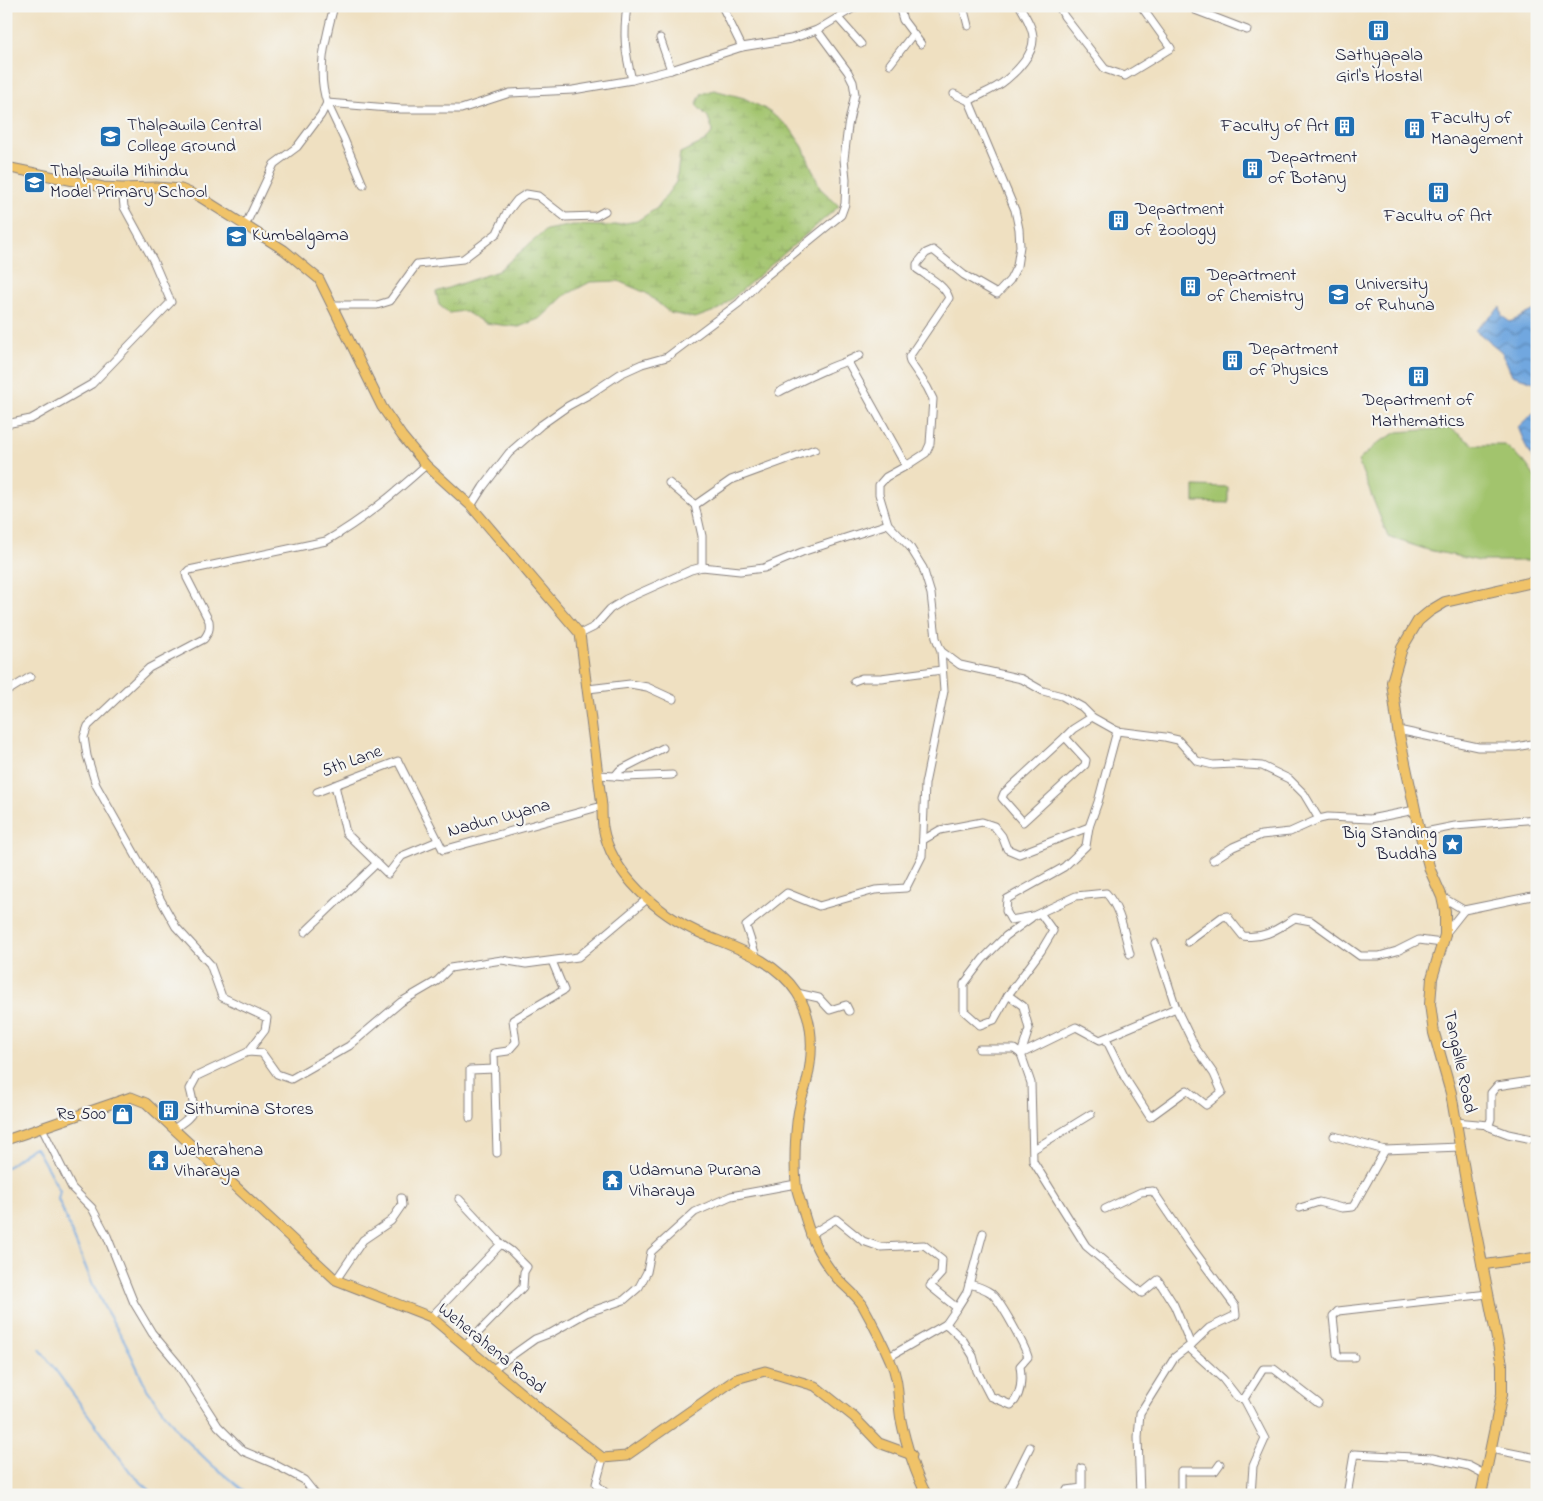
<svg xmlns="http://www.w3.org/2000/svg" width="1543" height="1501" font-family="'Indie Flower',sans-serif">
<style>
.wetland{fill:url(#wetland-marsh);stroke:#627354}
.pitch{fill:#a2c46d;stroke:#627354}
.water{fill:url(#water-waves);stroke:#4a648d}
.lines{fill:none;stroke-linecap:round;stroke-linejoin:round}
.stream{stroke:#71a7df;stroke-width:2}
.minor-casing{stroke:#88817e;stroke-width:9}
.major-casing{stroke:#88817e;stroke-width:11}
.highway-casing{stroke:#88817e;stroke-width:12}
.minor{stroke:#fff;stroke-width:7}
.major{stroke:#f0c369;stroke-width:9}
.highway{stroke:#f0c369;stroke-width:10}
.labels{text-anchor:middle;dominant-baseline:central;stroke-width:4.5;stroke-linejoin:round;paint-order:stroke}
.poi-label{font-size:18px;fill:#22223b;stroke:#f6f6f2;text-anchor:start}
.street-label{font-size:18px;fill:#22223b;stroke:#f6f6f2}
</style>
<defs>
<pattern id="wetland-marsh" width="20" height="14" patternUnits="userSpaceOnUse" patternTransform="scale(1.25)"><rect width="20" height="14" fill="#a2c46d"/><path d="M1 5h8M5 5V1M11 12h8M15 12V8" fill="none" stroke="#8ba85f"/></pattern>
<pattern id="water-waves" width="16" height="10" patternUnits="userSpaceOnUse" patternTransform="scale(1.25)"><rect width="16" height="10" fill="#71a7df"/><path d="M0 5q4-4 8 0t8 0" fill="none" stroke="#5c88b6"/></pattern>
</defs>
<rect width="100%" height="100%" fill="#f6f6f2"/>
<filter id="ink" filterUnits="userSpaceOnUse"><feTurbulence type="fractalNoise" baseFrequency=".02" numOctaves="2"/><feDisplacementMap in="SourceGraphic" scale="10" xChannelSelector="R" yChannelSelector="G"/><feConvolveMatrix kernelMatrix="1 2 1 2 8 2 1 2 1" color-interpolation-filters="sRGB"/></filter>
<filter id="wash" filterUnits="userSpaceOnUse"><feTurbulence type="fractalNoise" baseFrequency=".0096" numOctaves="4" result="noise"/><feDisplacementMap in="SourceGraphic" scale="20" xChannelSelector="R" yChannelSelector="G"/><feGaussianBlur stdDeviation="1.12" result="paint"/><feColorMatrix in="noise" values="0 0 0 0 0 0 0 0 0 0 0 0 0 0 0 0 0 1.4 0 .05"/><feComposite in="paint" operator="in"/></filter>
<g filter="url(#wash)">
<rect width="100%" height="100%" fill="#efe0c1"/>
<path class="wetland" d="M714 90 744 98 767 110 790 128 803 147 820 188 839 206 720 309 695 318 670 313 646 293 618 281 590 282 564 296 541 318 519 327 485 323 464 311 449 313 439 305 436 292 498 271 546 230 573 225 608 226 637 221 657 208 676 182 680 153 706 141 713 131 708 117 696 105 702 93Z"/>
<g class="pitch">
<path d="M1450 428 1474 445H1505L1526 464 1537 480V561H1480L1428 550 1388 537 1358 461 1379 442 1398 432Z"/>
<path d="M1194 486 1228 487V503L1194 502Z"/>
</g>
<g class="water">
<path d="M1500 307 1502 316 1510 322 1537 309V383L1512 375 1502 352 1475 330Z"/>
<path d="M1537 412V463L1527 449 1518 427 1533 413Z"/>
</g>
<g class="lines">
<g class="stream">
<path d="M6 1168 32 1148H36L60 1191 58 1199 93 1285 104 1307 125 1342 147 1389 180 1434 212 1465 249 1495"/>
<path d="M40 1349 131 1473 155 1495"/>
</g>
</g>
</g>
<g filter="url(#ink)">
<g class="lines">
<defs>
<g id="minor">
<path d="M627 6C623 36 625 52 632 80"/>
<path d="M722 6 742 47"/>
<path d="M899 6 903 20 921 44"/>
<path d="M966 6 964 10 968 26"/>
<path d="M1059 6 1064 16 1105 69 1125 76 1171 48 1141 6"/>
<path d="M1192 6 1195 10 1247 30"/>
<path d="M838 18 861 44"/>
<path d="M660 38 671 70"/>
<path d="M890 64 913 34"/>
<path d="M954 94 969 101C981 94 996 89 1006 80 1017 71 1034 54 1033 38 1033 27 1025 16 1020 6"/>
<path d="M969 101 1015 210 1019 229 1020 246 1017 266 1010 280 997 294 964 275 933 250 926 253 917 264V269C928 277 945 285 949 298L909 357 910 362 927 387 933 399 930 444 926 453 906 466 886 477 879 485V494L888 524 910 547 923 568 931 594 936 638 941 651 960 665 1022 679 1043 691 1062 696 1082 707 1092 717 1117 731 1098 802 1089 827 1086 846 1064 867 1007 899 1006 911 1011 920 1033 916 1076 896 1106 893C1121 909 1124 933 1130 954"/>
<path d="M327 103 401 109H461L510 93 573 90 632 80 671 70 742 47 791 39 817 30 857 6"/>
<path d="M327 103 344 139 363 185"/>
<path d="M245 226 274 164 297 147 321 115 327 103C316 72 326 37 334 6"/>
<path d="M333 305H377L390 301 417 264 463 259 497 233 506 214 517 200 526 194 538 196 565 217 596 216 605 211"/>
<path d="M848 362 906 466"/>
<path d="M779 392C795 384 810 376 827 369 838 364 849 361 860 355"/>
<path d="M6 424 31 419 92 384 171 302 153 260 124 207 122 188"/>
<path d="M669 483 695 505"/>
<path d="M471 506 483 487 509 453 541 425 568 406 590 394 620 374 642 364 667 357 739 303 760 281 841 215 845 204 846 179 844 159 848 126 855 94 853 82 848 72 817 30"/>
<path d="M702 567V536L695 505 731 480 815 449"/>
<path d="M580 634 594 627 610 609 626 599 691 570 702 567 740 571 764 568 802 552 888 524"/>
<path d="M854 681 862 678H881L942 670"/>
<path d="M588 689 630 684 647 687 673 699"/>
<path d="M6 692 30 677"/>
<path d="M1398 730 1478 747H1516L1537 743"/>
<path d="M1117 731 1165 737 1178 740 1197 761 1213 765 1233 764 1262 766 1289 779 1304 794 1319 819"/>
<path d="M1065 737 1086 760 1085 765 1023 822 1002 798 1004 793Z"/>
<path d="M1065 737 1073 729 1092 717"/>
<path d="M598 775 615 776 620 770 663 748"/>
<path d="M615 776 626 777 672 775"/>
<path d="M335 785 346 833 388 874 402 856 438 841"/>
<path d="M317 792 398 761 443 850 602 806"/>
<path d="M1420 833 1455 826 1537 819"/>
<path d="M923 840 940 830 982 822 994 826 1002 836 1007 849 1019 854 1089 827"/>
<path d="M1213 860 1233 847 1261 835 1290 832 1319 819 1328 817 1370 819 1415 810"/>
<path d="M1442 897 1464 910"/>
<path d="M1031 918 1006 936 983 959 964 984V1011L980 1025 994 1020 1008 995 1041 951 1053 931 1040 913"/>
<path d="M305 932 377 863"/>
<path d="M1445 934 1464 910 1537 895"/>
<path d="M1188 942 1222 917 1227 916 1243 936C1265 939 1277 929 1295 918L1311 921 1360 956H1379L1397 951 1419 940 1442 943"/>
<path d="M756 956 746 926 787 893 819 906 875 890 906 888 922 856 925 784 944 691 941 651"/>
<path d="M797 993 819 998 830 1010 846 1005 849 1011"/>
<path d="M1008 995 1023 1006 1029 1029 1021 1054"/>
<path d="M1106 1039 1125 1078 1150 1117 1187 1090 1206 1105 1222 1092 1214 1074 1195 1047 1176 1008 1155 943"/>
<path d="M979 1049H1014L1021 1054 1031 1083 1033 1161 1086 1246 1142 1293 1158 1280 1174 1305 1191 1345"/>
<path d="M248 1052 265 1030 267 1018 222 997 210 964 176 927 96 785 87 756 84 737 88 726 149 668 204 639C209 632 210 629 209 621L187 578 186 573 189 570 326 541C363 520 395 493 426 465"/>
<path d="M1021 1054 1076 1027 1100 1040 1176 1008"/>
<path d="M470 1118V1070L495 1069"/>
<path d="M1455 1122 1489 1125 1491 1119V1093L1497 1086 1537 1080"/>
<path d="M1487 1126 1508 1134 1537 1140"/>
<path d="M42 1128 72 1188 92 1208 107 1236 134 1303 152 1333 178 1364 218 1426 243 1451 272 1463 304 1480 316 1495"/>
<path d="M174 1129C194 1114 197 1114 190 1089L197 1076 248 1052 262 1053 277 1074 291 1079 349 1046 401 1002 437 981 450 968 502 960 526 964 578 957 647 899"/>
<path d="M1334 1136 1385 1150 1460 1147"/>
<path d="M1034 1149 1091 1114"/>
<path d="M497 1153 494 1053 508 1051 516 1042 513 1020 564 990 552 961"/>
<path d="M459 1199 501 1244 511 1251 527 1267 524 1272 523 1287 465 1346"/>
<path d="M1300 1208 1319 1202 1342 1208 1353 1207 1385 1150"/>
<path d="M1105 1209 1141 1192 1153 1191 1189 1244 1235 1306 1236 1315 1209 1328 1189 1347"/>
<path d="M810 1235 836 1219 863 1241 880 1247 924 1245 942 1259 941 1274 930 1286 957 1308 946 1324 889 1357"/>
<path d="M336 1280 363 1240 391 1221 402 1205 401 1198"/>
<path d="M957 1308 967 1292 983 1233"/>
<path d="M431 1317 501 1244"/>
<path d="M946 1324 963 1340 973 1356 977 1371 990 1396 1011 1405C1022 1395 1022 1379 1020 1366L1028 1357C1024 1344 1000 1300 991 1293 984 1288 977 1286 969 1284"/>
<path d="M1354 1357H1340L1337 1354 1333 1316 1338 1311 1488 1294"/>
<path d="M493 1369 535 1339 551 1333 586 1313 624 1300 639 1287 647 1272 651 1252 695 1212 731 1196 796 1184"/>
<path d="M1244 1399 1265 1439 1253 1466 1251 1495"/>
<path d="M1491 1449 1537 1458"/>
<path d="M603 1458 596 1484 608 1495"/>
<path d="M1006 1495 1030 1447"/>
<path d="M1065 1495 1067 1490 1082 1488V1468"/>
<path d="M1140 1495 1138 1437 1140 1413 1175 1357 1188 1347 1223 1379 1238 1398 1244 1399 1263 1369H1274L1318 1403"/>
<path d="M1181 1495V1471H1215L1220 1464"/>
<path d="M1347 1495 1354 1454 1432 1458 1469 1466 1486 1475"/>
</g>
<g id="major">
<path d="M6 167 103 187 122 188 156 187 181 189 200 197 284 250 319 279 382 407 402 436 426 465 471 506 580 634 602 806C602 813 602 820 603 827 611 874 659 915 700 933 735 948 775 959 797 993 815 1021 814 1053 806 1085 804 1092 801 1098 800 1105 795 1124 794 1163 796 1183 796 1190 799 1197 801 1203 809 1233 816 1253 836 1277 844 1286 855 1294 862 1304 872 1322 882 1341 890 1360 900 1381 897 1398 901 1420 905 1441 916 1477 927 1495"/>
<path d="M6 1140 131 1097 146 1103 336 1280 431 1317 540 1409 603 1458 626 1456 736 1379 765 1371 815 1386 854 1417 879 1443 912 1455"/>
<path d="M1482 1265 1537 1257"/>
</g>
<path id="highway" d="M1481 1495 1502 1394V1364L1468 1193 1451 1093 1434 1033 1430 1004 1432 978 1445 935V911L1442 897 1430 870 1420 833 1398 730 1392 682 1402 648 1418 621 1430 611 1445 602 1537 581"/>
</defs>
<use href="#minor" class="minor-casing"/>
<use href="#major" class="major-casing"/>
<use href="#highway" class="highway-casing"/>
<use href="#minor" class="minor"/>
<use href="#major" class="major"/>
<use href="#highway" class="highway"/>
</g>
</g>
<defs>
<symbol id="building-square" viewBox="-11 -11 22 22"><rect x="-9" y="-9" width="18" height="18" rx="4" fill="#1f6fb2" stroke="#f6f6f2"/><path d="M-4-6H4V6H1V3H-1V6H-4ZM-2.5-4.3h1.7v1.8h-1.7ZM.8-4.3h1.7v1.8H.8ZM-2.5-1h1.7V.8h-1.7ZM.8-1h1.7V.8H.8Z" fill="#fff"/></symbol>
<symbol id="school-square" viewBox="-11 -11 22 22"><rect x="-9" y="-9" width="18" height="18" rx="4" fill="#1f6fb2" stroke="#f6f6f2"/><path d="M0-5L7-2L0 1L-7-2ZM-4 1L0 2.5L4 1V4Q0 6-4 4Z" fill="#fff"/></symbol>
<symbol id="university-square" viewBox="-11 -11 22 22"><rect x="-9" y="-9" width="18" height="18" rx="4" fill="#1f6fb2" stroke="#f6f6f2"/><path d="M0-5L7-2L0 1L-7-2ZM-4 1L0 2.5L4 1V4Q0 6-4 4Z" fill="#fff"/></symbol>
<symbol id="sight-square" viewBox="-11 -11 22 22"><rect x="-9" y="-9" width="18" height="18" rx="4" fill="#1f6fb2" stroke="#f6f6f2"/><path d="M0-6L1.8-2.2L6-1.7L2.9 1.2L3.7 5.4L0 3.3L-3.7 5.4L-2.9 1.2L-6-1.7L-1.8-2.2Z" fill="#fff"/></symbol>
<symbol id="shop-square" viewBox="-11 -11 22 22"><rect x="-9" y="-9" width="18" height="18" rx="4" fill="#1f6fb2" stroke="#f6f6f2"/><path d="M-5-2.5h2.3a2.7 3.5 0 0 1 5.4 0H5L5.5 6h-11ZM-1.5-2.5h3a1.5 2.3 0 0 0-3 0Z" fill="#fff"/></symbol>
<symbol id="temple-square" viewBox="-11 -11 22 22"><rect x="-9" y="-9" width="18" height="18" rx="4" fill="#1f6fb2" stroke="#f6f6f2"/><path d="M0-6L5-2H3V0L6.5 2.5H4V6H1.5V3h-3V6H-4V2.5H-6.5L-3 0V-2H-5Z" fill="#fff"/></symbol>
</defs>
<g fill-rule="evenodd">
<use href="#building-square" x="1366" y="18" width="25" height="25"/>
<use href="#building-square" x="1332" y="114" width="25" height="25"/>
<use href="#building-square" x="1402" y="116" width="25" height="25"/>
<use href="#school-square" x="98" y="124" width="25" height="25"/>
<use href="#building-square" x="1240" y="156" width="25" height="25"/>
<use href="#school-square" x="22" y="170" width="25" height="25"/>
<use href="#building-square" x="1426" y="180" width="25" height="25"/>
<use href="#building-square" x="1106" y="208" width="25" height="25"/>
<use href="#school-square" x="224" y="224" width="25" height="25"/>
<use href="#building-square" x="1178" y="274" width="25" height="25"/>
<use href="#university-square" x="1326" y="282" width="25" height="25"/>
<use href="#building-square" x="1220" y="348" width="25" height="25"/>
<use href="#building-square" x="1406" y="364" width="25" height="25"/>
<use href="#sight-square" x="1440" y="832" width="25" height="25"/>
<use href="#building-square" x="156" y="1098" width="25" height="25"/>
<use href="#shop-square" x="110" y="1102" width="25" height="25"/>
<use href="#temple-square" x="146" y="1148" width="25" height="25"/>
<use href="#temple-square" x="600" y="1168" width="25" height="25"/>
</g>
<g class="labels">
<g class="poi-label">
<text x="1379" y="56" text-anchor="middle">Sathyapala<tspan x="1379" dy="21">Girl's Hostal</tspan></text>
<text x="1431" y="119">Faculty of<tspan x="1431" dy="21">Management</tspan></text>
<text x="127" y="126">Thalpawila Central<tspan x="127" dy="21">College Ground</tspan></text>
<text x="1329" y="127" text-anchor="end">Faculty of Art</text>
<text x="1268" y="158">Department<tspan x="1268" dy="21">of Botany</tspan></text>
<text x="50" y="172">Thalpawila Mihindu<tspan x="50" dy="21">Model Primary School</tspan></text>
<text x="1135" y="210">Department<tspan x="1135" dy="21">of Zoology</tspan></text>
<text x="1438" y="217" text-anchor="middle">Facultu of Art</text>
<text x="252" y="236">Kumbalgama</text>
<text x="1207" y="276">Department<tspan x="1207" dy="21">of Chemistry</tspan></text>
<text x="1355" y="285">University<tspan x="1355" dy="21">of Ruhuna</tspan></text>
<text x="1249" y="350">Department<tspan x="1249" dy="21">of Physics</tspan></text>
<text x="1418" y="401" text-anchor="middle">Department of<tspan x="1418" dy="21">Mathematics</tspan></text>
<text x="1437" y="834" text-anchor="end">Big Standing<tspan x="1437" dy="21">Buddha</tspan></text>
<text x="184" y="1110">Sithumina Stores</text>
<text x="106" y="1115" text-anchor="end">Rs 500</text>
<text x="174" y="1151">Weherahena<tspan x="174" dy="21">Viharaya</tspan></text>
<text x="629" y="1171">Udamuna Purana<tspan x="629" dy="21">Viharaya</tspan></text>
</g>
<g class="street-label">
<text transform="translate(352 762) rotate(-20)">5th Lane</text>
<text transform="translate(499 819) rotate(-15)">Nadun Uyana</text>
<text transform="translate(1459 1062) rotate(78)">Tangalle Road</text>
<text transform="translate(491 1349) rotate(39)">Weherahena Road</text>
</g>
</g>
<rect width="1543" height="1501" fill="none" stroke="#f6f6f2" stroke-width="25"/>
</svg>
